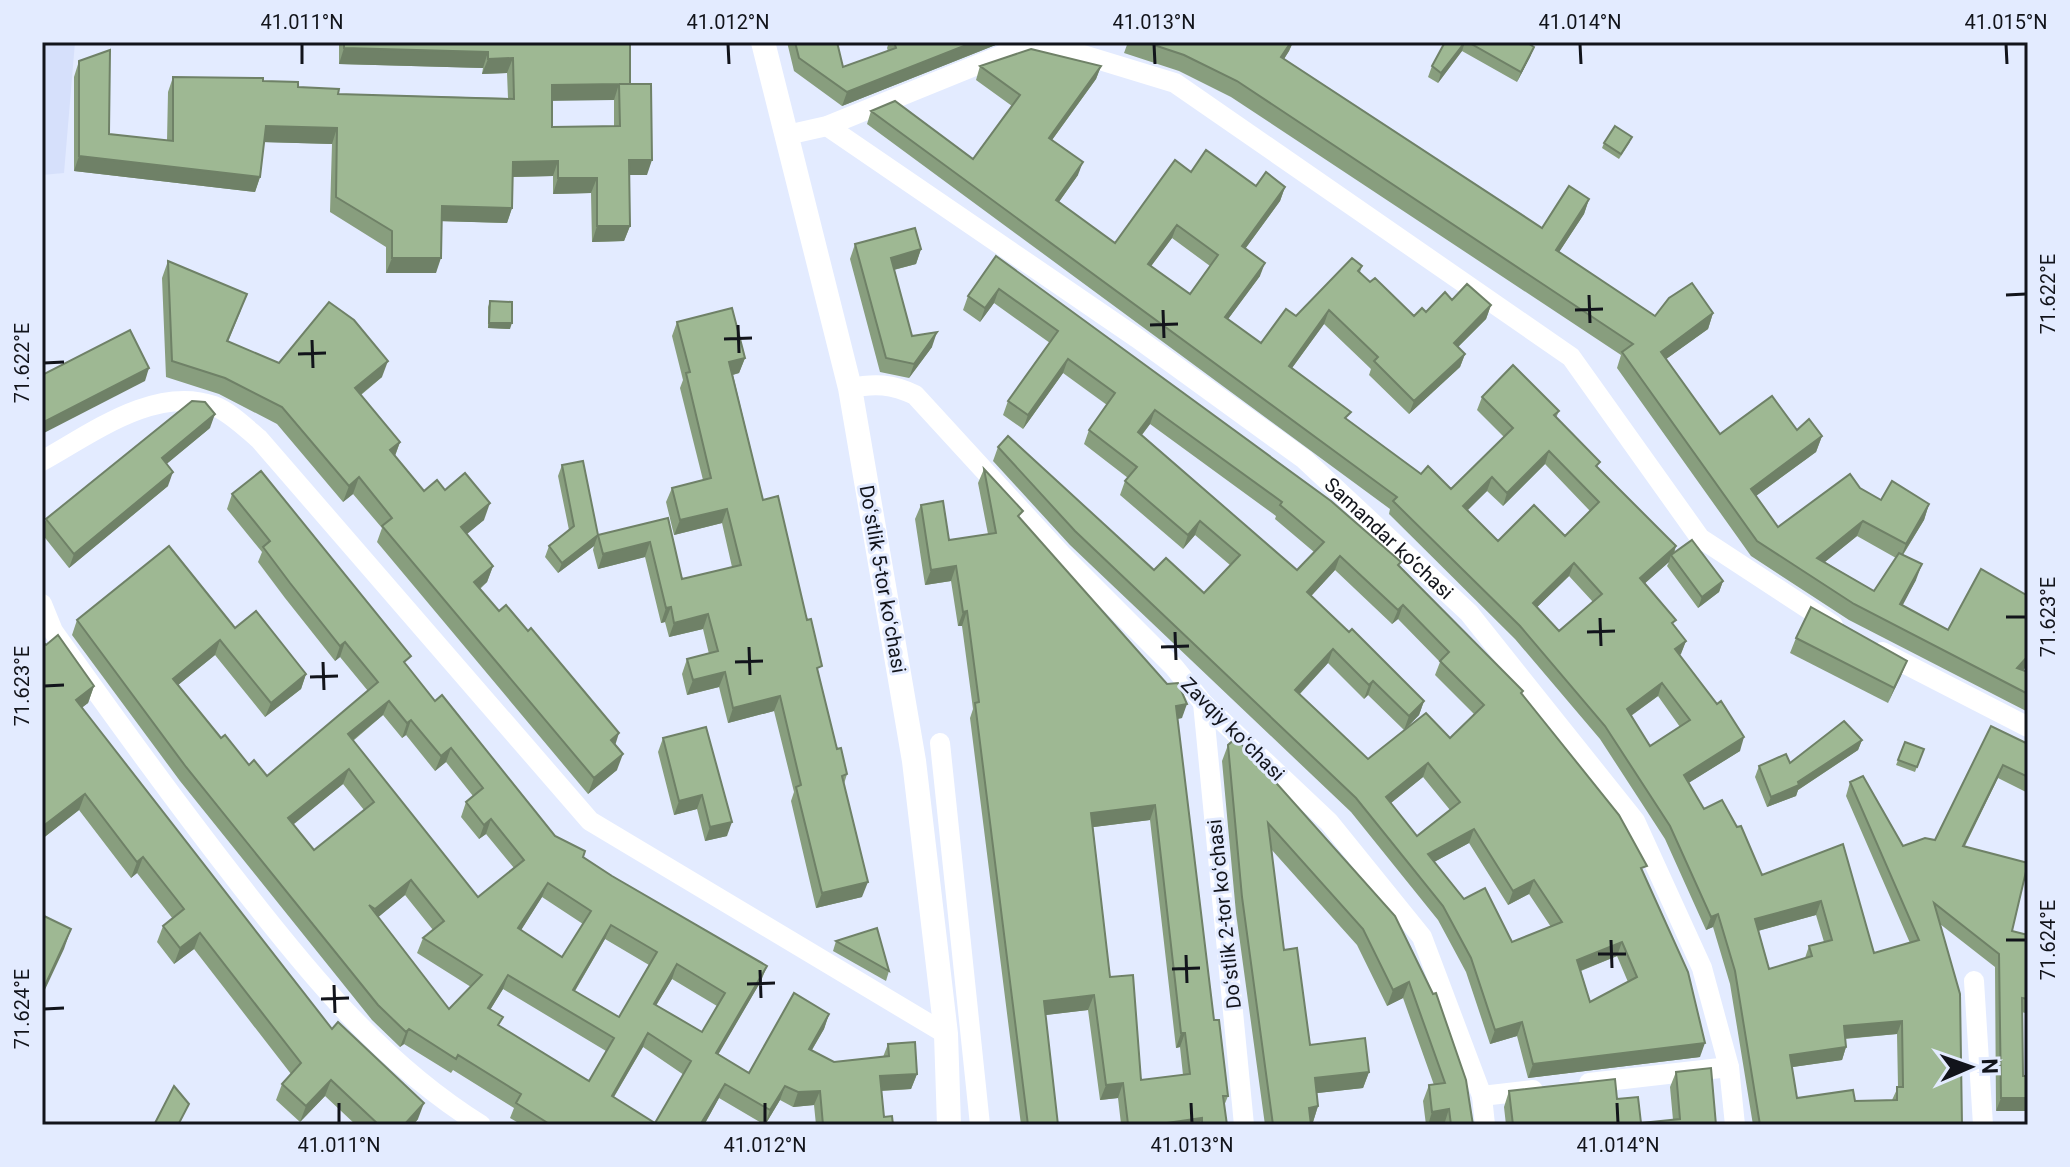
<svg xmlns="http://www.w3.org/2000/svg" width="2070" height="1167" viewBox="0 0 2070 1167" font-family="Roboto,sans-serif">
	<rect width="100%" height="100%" fill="#e3ebff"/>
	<polygon fill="#d6e0fb" points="42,42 75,42 64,173 42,175"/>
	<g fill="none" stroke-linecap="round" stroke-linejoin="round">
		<g stroke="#fff" stroke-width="20">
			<path id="s1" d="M827 126 1137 338 1304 459 1469 613 1635 821 1702 968 1729 1067 1735 1125"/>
			<polyline points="787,135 827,126 1014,50 1057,47 1175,83 1571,357 1700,538 1833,625"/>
			<path d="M850 388C875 383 892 384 915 395L1061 554 1174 667 1203 703 1329 822 1422 937 1482 1096 1485 1125"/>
			<path d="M42 461C91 434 155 385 214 406 230 412 246 428 259 439L590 821 946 1034"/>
			<path d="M42 604 53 631C114 717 176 803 241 886 311 976 383 1064 481 1125"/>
			<polyline points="1882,652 2028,727"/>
			<polyline points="1203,703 1244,1125"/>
			<polyline points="940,743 980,1125"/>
			<polyline points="1974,981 1983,1125"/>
			<polyline points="1589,1083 1729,1067"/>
			<polyline points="1482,1096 1533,1090"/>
		</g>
		<polyline stroke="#fff" stroke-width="24" points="763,42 850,388 914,761 946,1034 949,1125"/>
	</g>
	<g fill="#889e7e" fill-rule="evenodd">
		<path d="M339 42H630V84L647 175H629L630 226 624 241 592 242 591 193 553 194V176L513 177 512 208 507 223 441 221 436 273H386V247L330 212 332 144 264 142 260 177 255 192 74 171V77L79 61 109 134 167 141 168 92 173 77 263 81 338 94 508 98 507 73 482 74 483 68 339 64ZM552 100H614V126L552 127Z"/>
		<polygon points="787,42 837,42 843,67 888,51 887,48 889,42 1003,42 842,106 794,71"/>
		<path d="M1128 42H1293L1289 51 1284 59 1542 228 1589 199 1584 214 1559 252 1655 316 1713 313 1708 329 1666 359 1720 434 1797 430 1822 436 1816 452 1756 496 1778 527 1860 488 1881 500 1929 504 1924 520 1903 555 1916 580 1902 605 2028 672V712L1849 620 1751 556 1617 368 1621 355 1231 97 1179 71 1124 53ZM1857 536 1896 558 1874 591 1825 562Z"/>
		<polygon points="1445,42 1526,42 1534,47 1530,57 1517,82 1462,51 1438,83 1428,77 1432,66"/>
		<path d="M980 66H1101L1096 79 1052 140 1078 175 1059 202 1115 243 1191 172 1256 186 1285 187 1280 201 1245 249 1260 276 1228 319 1261 343 1362 266 1360 272 1370 282 1414 316 1452 300 1491 305 1486 319 1458 347 1465 354 1460 367 1409 414 1369 375 1371 369 1324 324 1292 368 1348 420 1421 474 1451 489 1504 437 1477 410 1482 397 1559 411 1556 418 1598 467 1676 546 1674 554 1723 581 1719 592 1698 608 1667 566 1669 562 1644 584 1686 641 1680 655 1740 751 1688 783 1704 809 1762 875 1843 844 1874 953 1910 943 1846 796 1850 782 1903 846 1935 840 1991 726 2028 744V793L1998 778 1965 846 2012 931 2028 935V1014L2022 1012 2023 1076 1996 1111 1995 967 1940 924 1962 1125H1753L1730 984 1713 927 1706 930 1665 839 1600 739 1515 639 1389 514 1390 509 867 124 871 111 973 159 1012 106 976 80ZM1172 238 1210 266 1190 294 1151 266ZM1545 464 1590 511 1565 536 1498 541 1467 510 1487 491 1503 506ZM1569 576 1593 602 1559 631 1537 607ZM1658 696 1680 727 1650 746 1631 716ZM1816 915 1824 942 1809 946 1805 958 1769 969 1758 931ZM1897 1034 1898 1087 1892 1100 1855 1101 1797 1098 1792 1067 1842 1060 1846 1047 1845 1039Z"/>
		<polygon points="1630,142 1619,159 1602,148 1604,143"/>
		<polygon points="855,244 921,249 916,264 894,270 912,336 932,347 909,378 880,372 850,259"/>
		<path d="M996 256 1400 566 1522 695 1644 874 1700 1057 1528 1078 1517 1036 1490 1044 1466 972 1438 920 1351 812 1070 545 993 461 998 447 1154 570 1204 593 1230 565 1195 535 1183 549 1120 495 1125 481 1128 478 1084 444 1089 430 1107 405 1063 373 1023 429 1003 415 1008 401 1050 343 994 303 980 322 963 310 968 296ZM1150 424 1276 516 1275 519 1314 552 1297 570 1142 435ZM1335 570 1392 624 1398 619 1440 662 1435 675 1474 714 1450 738 1405 730 1419 715 1424 701 1311 596ZM1328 663 1364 699 1368 695 1404 730 1368 759 1300 694ZM1423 777 1450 810 1417 836 1391 803ZM1469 843 1508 905 1529 894 1551 927 1512 942 1464 899 1434 862ZM1617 956 1628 982 1590 1002 1581 971Z"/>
		<polygon points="168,261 241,310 228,342 279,363 382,377 361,395 400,442 395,456 424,491 445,490 484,520 466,534 493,566 487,582 480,589 615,745 617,770 588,794 377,542 382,528 353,494 343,502 277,424 219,394 166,377 162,278"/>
		<polygon points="490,301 510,329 488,328 488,307"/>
		<polygon points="677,322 745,358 739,373 733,375 763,500 819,675 837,749 847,774 844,784 862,897 816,908 791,801 794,792 774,711 728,723 719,687 687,695 682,674 687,659 709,654 703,629 669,637 665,622 661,623 645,557 598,569 593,550 594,546 558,573 545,557 549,546 569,530 558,476 562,465 598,535 668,518 682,579 732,567 722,523 674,535 666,502 672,488 703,480 680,388 683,380 672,336"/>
		<polygon points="210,428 166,464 168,486 69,568 42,534 42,530 46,519"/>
		<path d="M984 469 1020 519 1182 718 1177 719 1214 1020 1228 1096 1224 1106 1227 1125H1117L1121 1124 1118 1098 1100 1100 1088 1010 1045 1015 1058 1125H1021L970 718 973 709 962 626H958L951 581 925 585 915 519 921 505 949 540 988 534 978 483ZM1150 820 1176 1048 1180 1047 1183 1075 1141 1080 1110 977 1093 827Z"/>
		<path d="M232 494 407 666 435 701 555 836 583 857 761 981 718 1054 749 1073 829 1014 824 1029 812 1050 834 1062 883 1057 888 1044 917 1074 911 1089 881 1091 884 1117 893 1125H816L814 1105 793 1107 780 1100 765 1125 719 1098 704 1125H522L510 1118 514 1108 453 1070 451 1073 404 1044 400 1047 372 1020 180 781 72 635 77 620 235 628 306 674 301 689 265 717 215 655 178 685 221 738 249 765 267 776 368 691 340 657 335 661 285 598 258 562 262 552 227 509ZM383 715 402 738 406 735 435 771 446 762 473 796 466 802 461 817 479 839 486 834 514 868 478 897 353 741ZM343 784 364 810 314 850 293 824ZM405 895 433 930 423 938 417 953 471 987 449 1009 378 917ZM542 897 583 924 562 957 521 930ZM605 939 649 965 619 1017 575 991ZM672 979 717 1006 702 1032 656 1005ZM503 989 606 1051 589 1081 500 1026 490 1010ZM643 1047 684 1075 655 1123 614 1097Z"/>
		<polygon points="1796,638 1907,661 1888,703 1790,653"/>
		<polygon points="42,643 94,686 88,703 81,708 332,1029 418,1119 413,1125 356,1125 325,1096 300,1122 276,1100 282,1084 291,1074 194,949 174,964 157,942 163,926 173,919 137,873 131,878 79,810 42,839"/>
		<polygon points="706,727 727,836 705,841 697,809 674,815 658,752 663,738"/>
		<polygon points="1862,740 1858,750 1798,790 1796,796 1767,807 1755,777 1759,766 1790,763"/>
		<polygon points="1905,742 1924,749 1915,772 1896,765"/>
		<polygon points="1228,745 1395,916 1473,1125 1426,1125 1423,1101 1429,1085 1434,1085 1403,998 1387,1006 1357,945 1271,849 1284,950 1310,1045 1369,1072 1363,1088 1317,1093 1318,1106 1313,1122 1311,1123 1311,1125 1265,1125 1236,913 1222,761"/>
		<polygon points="836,941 889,971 886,981 833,951"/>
		<polygon points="1676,1072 1716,1125 1506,1125 1504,1107 1509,1091 1617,1099 1641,1123 1673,1120 1670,1087"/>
	</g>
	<g fill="#6f8167">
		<polygon points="974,42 1003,42 842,106 847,92"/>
		<polygon points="1291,42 1293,42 1289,51 1275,73 1281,57"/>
		<polygon points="1465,42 1462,51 1438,83 1441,73"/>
		<polygon points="1534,47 1530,57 1517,82 1521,72"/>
		<polygon points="344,48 488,52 483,68 339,64"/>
		<polygon points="513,58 507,73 482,74 488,59"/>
		<polygon points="1101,66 1096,79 1044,151 1049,138"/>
		<polygon points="619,84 614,100 546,101 552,85"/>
		<polygon points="266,126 337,128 332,144 261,142"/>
		<polygon points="79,156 260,177 255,192 74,171"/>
		<polygon points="629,160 652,160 647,175 623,175"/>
		<polygon points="558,161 553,176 508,177 513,162"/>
		<polygon points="1083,162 1078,175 1051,213 1056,200"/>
		<polygon points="558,178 597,178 591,193 553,194"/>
		<polygon points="1285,187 1280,201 1237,260 1242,246"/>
		<polygon points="1589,199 1584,214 1550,266 1556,250"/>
		<polygon points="442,206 512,208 507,223 436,221"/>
		<polygon points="1177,225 1172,238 1143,277 1148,264"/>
		<polygon points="597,226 630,226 624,241 592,242"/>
		<polygon points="921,249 916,264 885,272 891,258"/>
		<polygon points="392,258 441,258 436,273 386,273"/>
		<polygon points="1265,263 1260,276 1220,330 1225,317"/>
		<polygon points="999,289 994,303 980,322 985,308"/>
		<polygon points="1491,305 1486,319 1449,356 1454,343"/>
		<polygon points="1329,310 1324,324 1284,379 1289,366"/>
		<polygon points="1713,313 1708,329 1655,367 1661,352"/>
		<polygon points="489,323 512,323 510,329 488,328"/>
		<polygon points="937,332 932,347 909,378 914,364"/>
		<polygon points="1465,354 1460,367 1409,414 1414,401"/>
		<polygon points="745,358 739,373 724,377 729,362"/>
		<polygon points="1068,359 1063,373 1023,429 1028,415"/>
		<polygon points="388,361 382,377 349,404 355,388"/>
		<polygon points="149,368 145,381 42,434 42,423"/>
		<polygon points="1155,410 1150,424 1133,446 1138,432"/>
		<polygon points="215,414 210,428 157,472 162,458"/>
		<polygon points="1822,436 1816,452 1745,504 1751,489"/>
		<polygon points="400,442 394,458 390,450"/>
		<polygon points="1549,451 1545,464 1503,506 1507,493"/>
		<polygon points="173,472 168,486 69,568 74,554"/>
		<polygon points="359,477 353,494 343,502 349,486"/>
		<polygon points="1492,477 1487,491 1458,520 1463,506"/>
		<polygon points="490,503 484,520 455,544 461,527"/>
		<polygon points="1929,504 1924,520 1900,559 1906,544"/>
		<polygon points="727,509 722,523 674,535 680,520"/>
		<polygon points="1200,521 1195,535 1183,549 1188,535"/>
		<polygon points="1863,521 1857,536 1811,573 1817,558"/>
		<polygon points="598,535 594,546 558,573 562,563"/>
		<polygon points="650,542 645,557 598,569 603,554"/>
		<polygon points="1676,546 1672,557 1671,555 1669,562 1635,592 1640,578"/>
		<polygon points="1340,556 1335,570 1302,606 1307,592"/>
		<polygon points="1574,563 1569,576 1528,616 1533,603"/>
		<polygon points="1922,564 1916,580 1895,620 1900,604"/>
		<polygon points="493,566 487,582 468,598 474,582"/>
		<polygon points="956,566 951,581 925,585 931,570"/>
		<polygon points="1723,581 1719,592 1698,608 1702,597"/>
		<polygon points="1403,605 1398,619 1392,624 1398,610"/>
		<polygon points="671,607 665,622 661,623 666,608"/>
		<polygon points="967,611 962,626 958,626 963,612"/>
		<polygon points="708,614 703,629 669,637 674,623"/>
		<polygon points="220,640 215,655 167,694 173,679"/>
		<polygon points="1686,641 1681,654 1671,662 1675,649"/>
		<polygon points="345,642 340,657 335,661 340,646"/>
		<polygon points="1333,649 1328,663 1290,704 1295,690"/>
		<polygon points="2028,656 2028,665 2012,683 2017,668"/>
		<polygon points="1907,661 1901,676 1888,703 1894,688"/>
		<polygon points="725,672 719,687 687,695 693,680"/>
		<polygon points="306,674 301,689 265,717 271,703"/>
		<polygon points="1373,681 1368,695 1364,699 1369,685"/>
		<polygon points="1662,683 1658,696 1622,722 1627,709"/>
		<polygon points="94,686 88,703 70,717 76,700"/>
		<polygon points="780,696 774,711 728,723 733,708"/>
		<polygon points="389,701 383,715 342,749 348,734"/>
		<polygon points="1424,701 1419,715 1404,730 1409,716"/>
		<polygon points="1187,704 1182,718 1170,720 1176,706"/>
		<polygon points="411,720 406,735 402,738 407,723"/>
		<polygon points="619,733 614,749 611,740"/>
		<polygon points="1744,737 1740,751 1679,789 1684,775"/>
		<polygon points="1862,740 1858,750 1798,790 1796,796 1767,807 1771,797 1798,782"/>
		<polygon points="451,748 446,762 435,771 441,756"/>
		<polygon points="623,754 617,770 588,794 594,778"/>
		<polygon points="1428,763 1423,777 1381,811 1386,797"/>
		<polygon points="2003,765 1998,778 1958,859 1963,846"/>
		<polygon points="349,769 343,784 283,833 288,818"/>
		<polygon points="85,794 79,810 42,839 42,827"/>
		<polygon points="702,795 697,809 674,815 679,801"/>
		<polygon points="1155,805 1150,820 1086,828 1091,813"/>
		<polygon points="491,819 486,834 479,839 484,825"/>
		<polygon points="732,822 727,836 705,841 710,827"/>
		<polygon points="1474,829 1469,843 1423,868 1428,854"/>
		<polygon points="143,857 137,873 131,878 137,862"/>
		<polygon points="411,880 405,895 370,924 375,909"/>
		<polygon points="1534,880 1529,894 1508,905 1513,891"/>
		<polygon points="868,882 862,897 816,908 822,893"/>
		<polygon points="548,883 542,897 513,943 518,928"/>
		<polygon points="1821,901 1816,915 1750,933 1755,919"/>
		<polygon points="1718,914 1713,927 1706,930 1711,917"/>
		<polygon points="611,925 605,939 567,1004 573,990"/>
		<polygon points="71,929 64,949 42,996 42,992"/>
		<polygon points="200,933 194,949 174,964 180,948"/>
		<polygon points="1622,942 1617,956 1572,974 1577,960"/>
		<polygon points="677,964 672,979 648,1019 654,1004"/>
		<polygon points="767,966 761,981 711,1067 716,1053"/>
		<polygon points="508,975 503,989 482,1023 488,1008"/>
		<polygon points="1409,982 1403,998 1387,1006 1393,990"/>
		<polygon points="1094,995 1088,1010 1038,1016 1044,1001"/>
		<polygon points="829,1014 824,1029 804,1063 809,1049"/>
		<polygon points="1902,1021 1897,1034 1839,1039 1844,1026"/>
		<polygon points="1522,1022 1517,1036 1490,1044 1495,1030"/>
		<polygon points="409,1029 404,1044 400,1047 406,1032"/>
		<polygon points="648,1033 643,1047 606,1110 612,1096"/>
		<polygon points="1181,1033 1185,1033 1180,1047 1176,1048"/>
		<polygon points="1705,1043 1700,1057 1528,1078 1533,1064"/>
		<polygon points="1846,1047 1842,1060 1786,1068 1790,1055"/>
		<polygon points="1369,1072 1363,1088 1309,1094 1315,1078"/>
		<polygon points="917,1074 911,1089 875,1091 880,1076"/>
		<polygon points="331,1080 325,1096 300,1122 306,1106"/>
		<polygon points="1123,1083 1118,1098 1100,1100 1106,1085"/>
		<polygon points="725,1084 719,1098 704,1125 700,1125"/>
		<polygon points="785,1086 780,1100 765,1125 770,1110"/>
		<polygon points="820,1091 814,1105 793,1107 798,1092"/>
		<polygon points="2001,1098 2028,1098 2028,1111 1996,1111"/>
		<polygon points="424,1103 418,1119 413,1125 404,1125"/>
		<polygon points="1318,1106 1313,1122 1303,1124 1309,1108"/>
		<polygon points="1449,1109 1444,1125 1428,1125 1432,1112"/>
		<polygon points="1202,1118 1199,1125 1152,1125 1153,1124"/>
	</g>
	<g fill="#9eb893" stroke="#6f8167" stroke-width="2" fill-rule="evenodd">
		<path d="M344 42H630V84H619H651L652 160H629L630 226H597V178H558V161L513 162 512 208 442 206 441 258H392V231L336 197 337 128 266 126 260 177 79 156V61L110 50 109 134 173 141V77L263 78V81L298 82V87L339 89 338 94 514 99 513 58 488 59V52L344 48ZM619 84 620 126 552 127V85Z"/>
		<polygon points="795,42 837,42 843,67 896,48 894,42 974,42 847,92 799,58"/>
		<polygon points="1145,42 1291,42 1281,57 1542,228 1569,186 1589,199 1556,250 1655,316 1669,298 1692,283 1713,313 1661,352 1720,434 1772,396 1797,430 1809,419 1822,436 1751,489 1778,527 1850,474 1860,488 1881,500 1892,481 1929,504 1906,544 1863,521 1817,558 1874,591 1899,553 1922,564 1900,604 1948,630 1981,569 2028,596 2028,656 2017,668 2028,672 2028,694 1854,604 1757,541 1622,352 1633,344 1237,81 1184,55"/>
		<polygon points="1445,42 1465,42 1441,73 1432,66"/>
		<polygon points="1468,42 1526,42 1534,47 1521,72"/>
		<path d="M1031 49 1101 66 1049 138 1083 162 1056 200 1115 243 1175 160 1191 172 1206 150 1256 186 1266 172 1285 187 1242 246 1265 263 1225 317 1261 343 1286 309 1296 316 1352 258 1362 266 1358 271 1370 282 1375 278 1414 316 1422 308 1426 312 1445 292 1452 300 1467 284 1491 305 1454 343 1465 354 1414 401 1374 361 1378 357 1329 310 1289 366 1351 412 1345 418 1421 474 1428 466 1451 489 1513 428 1482 397 1513 365 1559 411 1554 415 1600 462 1596 466 1676 546 1640 578 1676 620 1672 623 1686 641 1675 649 1717 704 1721 701 1744 737 1684 775 1704 809 1722 800 1737 827 1741 826 1762 875 1843 844 1874 953 1919 940 1850 782 1863 776 1903 846 1925 838 1935 840 1991 726 2028 744V777L2003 765 1963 846 2028 863 2012 931 2028 935V999L2022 998 2023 1076H2028V1098H2001L1999 954 1934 903 1960 994 1962 1125H1760L1735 971 1718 914 1711 917 1670 826 1605 726 1520 626 1393 501 1397 497 871 111 895 101 973 159 1020 95 980 66ZM1177 225 1218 255 1190 294 1148 264ZM1549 451 1599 502 1565 536 1534 505 1498 541 1463 506 1492 477 1507 493ZM1574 563 1602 594 1559 631 1533 603ZM1662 683 1690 720 1650 746 1627 709ZM1821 901 1832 940 1809 946 1812 956 1769 969 1755 919ZM1902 1021 1903 1087H1897V1100L1855 1101 1853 1090 1797 1098 1790 1055 1846 1047 1844 1026Z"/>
		<polygon points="1615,126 1632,137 1621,154 1604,143"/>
		<polygon points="915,228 921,249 891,258 912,336 937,332 914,364 886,358 855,244"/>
		<path d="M996 256 1331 501 1401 562 1398 565 1523 691 1521 693 1619 815 1647 866 1641 868 1688 972 1705 1043 1533 1064 1522 1022 1495 1030 1471 958 1443 906 1356 798 1075 531 998 447 1008 436 1154 570 1166 558 1204 593 1240 555 1200 521 1188 535 1125 481 1137 467 1089 430 1115 393 1068 359 1028 415 1008 401 1058 331 999 289 985 308 968 296ZM1155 410 1282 502 1280 505 1324 542 1297 570 1138 432ZM1340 556 1398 610 1403 605 1449 652 1440 661 1484 705 1450 738 1426 713 1368 759 1295 690 1333 649 1369 685 1373 681 1409 716 1424 701 1352 629 1349 632 1307 592ZM1428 763 1460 802 1417 836 1386 797ZM1474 829 1513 891 1534 880 1562 922 1512 942 1485 888 1464 899 1428 854ZM1622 942 1637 977 1590 1002 1577 960Z"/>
		<polygon points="168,261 247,294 227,341 279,363 329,302 354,320 388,361 355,388 400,442 390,450 424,491 437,480 445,490 465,473 490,503 461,527 493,566 474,582 499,611 506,605 528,631 531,628 619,733 611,740 623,754 594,778 382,526 392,518 359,477 349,486 282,407 225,378 172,361"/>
		<polygon points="490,301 512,302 512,323 489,323"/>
		<polygon points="732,308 745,358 729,362 763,500 778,496 807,620 811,619 822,666 817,668 837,749 841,748 847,774 842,776 868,882 822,893 796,787 801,785 780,696 733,708 725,672 693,680 687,659 718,651 708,614 674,623 671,607 666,608 650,542 603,554 598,535 668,518 682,579 741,565 727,509 680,520 672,488 711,478 686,373 690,372 677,322"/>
		<polygon points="130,330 149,368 42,423 42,375"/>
		<polygon points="192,401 205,402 215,414 162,458 173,472 74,554 46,519"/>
		<polygon points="583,461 598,535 562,563 549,546 574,526 562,465"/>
		<path d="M984 469 1023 511 1018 516 1167 684 1178 683 1187 704 1176 706 1214 1020H1219L1228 1096H1223L1227 1125H1202V1118L1153 1125H1117L1128 1124 1123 1083 1106 1085 1094 995 1044 1001 1058 1125H1028L975 703 979 702 967 611 963 612 956 566 931 570 921 505 943 501 949 540 996 533ZM1155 805 1181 1033H1185L1190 1074 1141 1080 1133 975 1110 977 1091 813Z"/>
		<path d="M261 471 411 656 404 662 435 701 442 695 555 836 585 851 583 857 612 876 767 966 716 1053 749 1073 794 993 829 1014 809 1049 834 1062 889 1056 888 1044 915 1042 917 1074 880 1076 884 1117 892 1116 893 1125H823L820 1091 798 1092 785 1086 770 1110 725 1084 700 1125H551L516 1103 521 1094 458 1055 456 1059 409 1029 406 1032 378 1005 186 767 77 620 169 546 235 628 256 611 306 674 271 703 220 640 173 679 221 738 225 735 249 765 254 760 267 776 378 682 345 642 340 646 290 583 263 547 270 541 232 494ZM389 701 407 723 411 720 441 756 451 748 483 788 466 802 484 825 491 819 524 860 478 897 348 734ZM349 769 374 802 314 850 288 818ZM411 880 444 921 423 938 482 975 449 1009 369 905 375 909ZM548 883 591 911 562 957 518 928ZM611 925 657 952 619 1017 573 990ZM677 964 725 993 702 1032 654 1004ZM508 975 614 1038 589 1081 498 1025 503 1017 488 1008ZM648 1033 691 1061 655 1123 612 1096Z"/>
		<polygon points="1692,540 1723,581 1702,597 1671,555"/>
		<polygon points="1811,607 1907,661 1894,688 1796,638"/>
		<polygon points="58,635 94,686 76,700 332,1029 338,1022 424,1103 404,1125 379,1125 331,1080 306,1106 282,1084 301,1063 200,933 180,948 163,926 184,909 143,857 137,862 85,794 42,827 42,643 43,642 46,645"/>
		<polygon points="1844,721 1862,740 1798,782 1799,785 1771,797 1759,766 1786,754 1790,763"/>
		<polygon points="706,727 732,822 710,827 702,795 679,801 663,738"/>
		<polygon points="1236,738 1395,916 1433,994 1436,993 1466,1080 1473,1125 1451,1125 1449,1109 1432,1112 1429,1085 1445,1083 1409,982 1393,990 1363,929 1268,823 1284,950 1297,948 1310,1045 1365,1038 1369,1072 1315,1078 1318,1106 1309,1108 1311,1125 1273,1125 1242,897 1228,745"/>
		<polygon points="1905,742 1924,749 1917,767 1898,760"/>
		<polygon points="42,915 71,929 42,992"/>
		<polygon points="877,928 889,971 836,941"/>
		<polygon points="1711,1068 1716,1125 1513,1125 1509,1091 1615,1079 1617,1099 1638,1097 1641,1123 1680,1119 1676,1072"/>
		<polygon points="174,1086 189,1104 178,1125 154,1125"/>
	</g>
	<path fill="none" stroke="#12141b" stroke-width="3" d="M302 44V64M728 44 729 64M1154 44 1155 64M1580 44 1581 64M2006 44 2007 64M1589 295 1590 323M2006 295 2026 294M1163 310 1164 338M1575 310 1603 309M738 325 739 353M1150 325 1178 324M724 339 752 338M312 340 313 368M298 354 326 353M44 363 64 362M2006 617H2026M1600 618 1601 646M1175 632 1176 660M1587 632 1615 631M749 647 750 675M1161 647 1189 646M323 662 324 690M735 662 763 661M310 677 338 676M44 686 64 685M1611 940 1612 968M2006 940H2026M1598 954H1626M1186 955 1187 983M1172 969 1200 968M760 970 761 998M747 984 775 983M334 985 335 1013M321 999 349 998M44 1009 64 1008M339 1103V1123M765 1103V1123M1191 1103 1192 1123M1617 1103 1618 1123"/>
	<g text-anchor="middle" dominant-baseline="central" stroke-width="6" stroke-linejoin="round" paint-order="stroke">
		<g font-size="20" fill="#12141b" stroke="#e3ebff">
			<text stroke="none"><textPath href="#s1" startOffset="698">Samandar ko‘chasi</textPath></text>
			<text transform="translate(883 579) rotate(80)">Doʻstlik 5-tor koʻchasi</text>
			<text transform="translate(1233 729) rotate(45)">Zavqiy koʻchasi</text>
			<text transform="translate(1224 914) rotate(-96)">Doʻstlik 2-tor koʻchasi</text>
		</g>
	</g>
	<rect width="2070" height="1167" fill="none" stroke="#e3ebff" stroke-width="88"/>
	<g transform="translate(1970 1067) rotate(88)" stroke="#e3ebff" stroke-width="6" paint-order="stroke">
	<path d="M0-6L14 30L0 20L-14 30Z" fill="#12141b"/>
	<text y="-12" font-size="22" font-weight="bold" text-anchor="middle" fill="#12141b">N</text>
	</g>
	<rect x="44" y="44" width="1982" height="1079" fill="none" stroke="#12141b" stroke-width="3"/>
	<g font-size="20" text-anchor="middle" fill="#12141b">
		<text x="302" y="29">41.011°N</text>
		<text x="728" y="29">41.012°N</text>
		<text x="1154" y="29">41.013°N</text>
		<text x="1580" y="29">41.014°N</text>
		<text x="2006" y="29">41.015°N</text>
		<text transform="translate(2048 294) rotate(-90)" y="7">71.622°E</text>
		<text transform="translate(22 363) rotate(-90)" y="7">71.622°E</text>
		<text transform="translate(2048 617) rotate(-90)" y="7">71.623°E</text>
		<text transform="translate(22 686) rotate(-90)" y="7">71.623°E</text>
		<text transform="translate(2048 940) rotate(-90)" y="7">71.624°E</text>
		<text transform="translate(22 1009) rotate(-90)" y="7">71.624°E</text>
		<text x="339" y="1152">41.011°N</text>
		<text x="765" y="1152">41.012°N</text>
		<text x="1192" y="1152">41.013°N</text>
		<text x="1618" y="1152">41.014°N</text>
	</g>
</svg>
